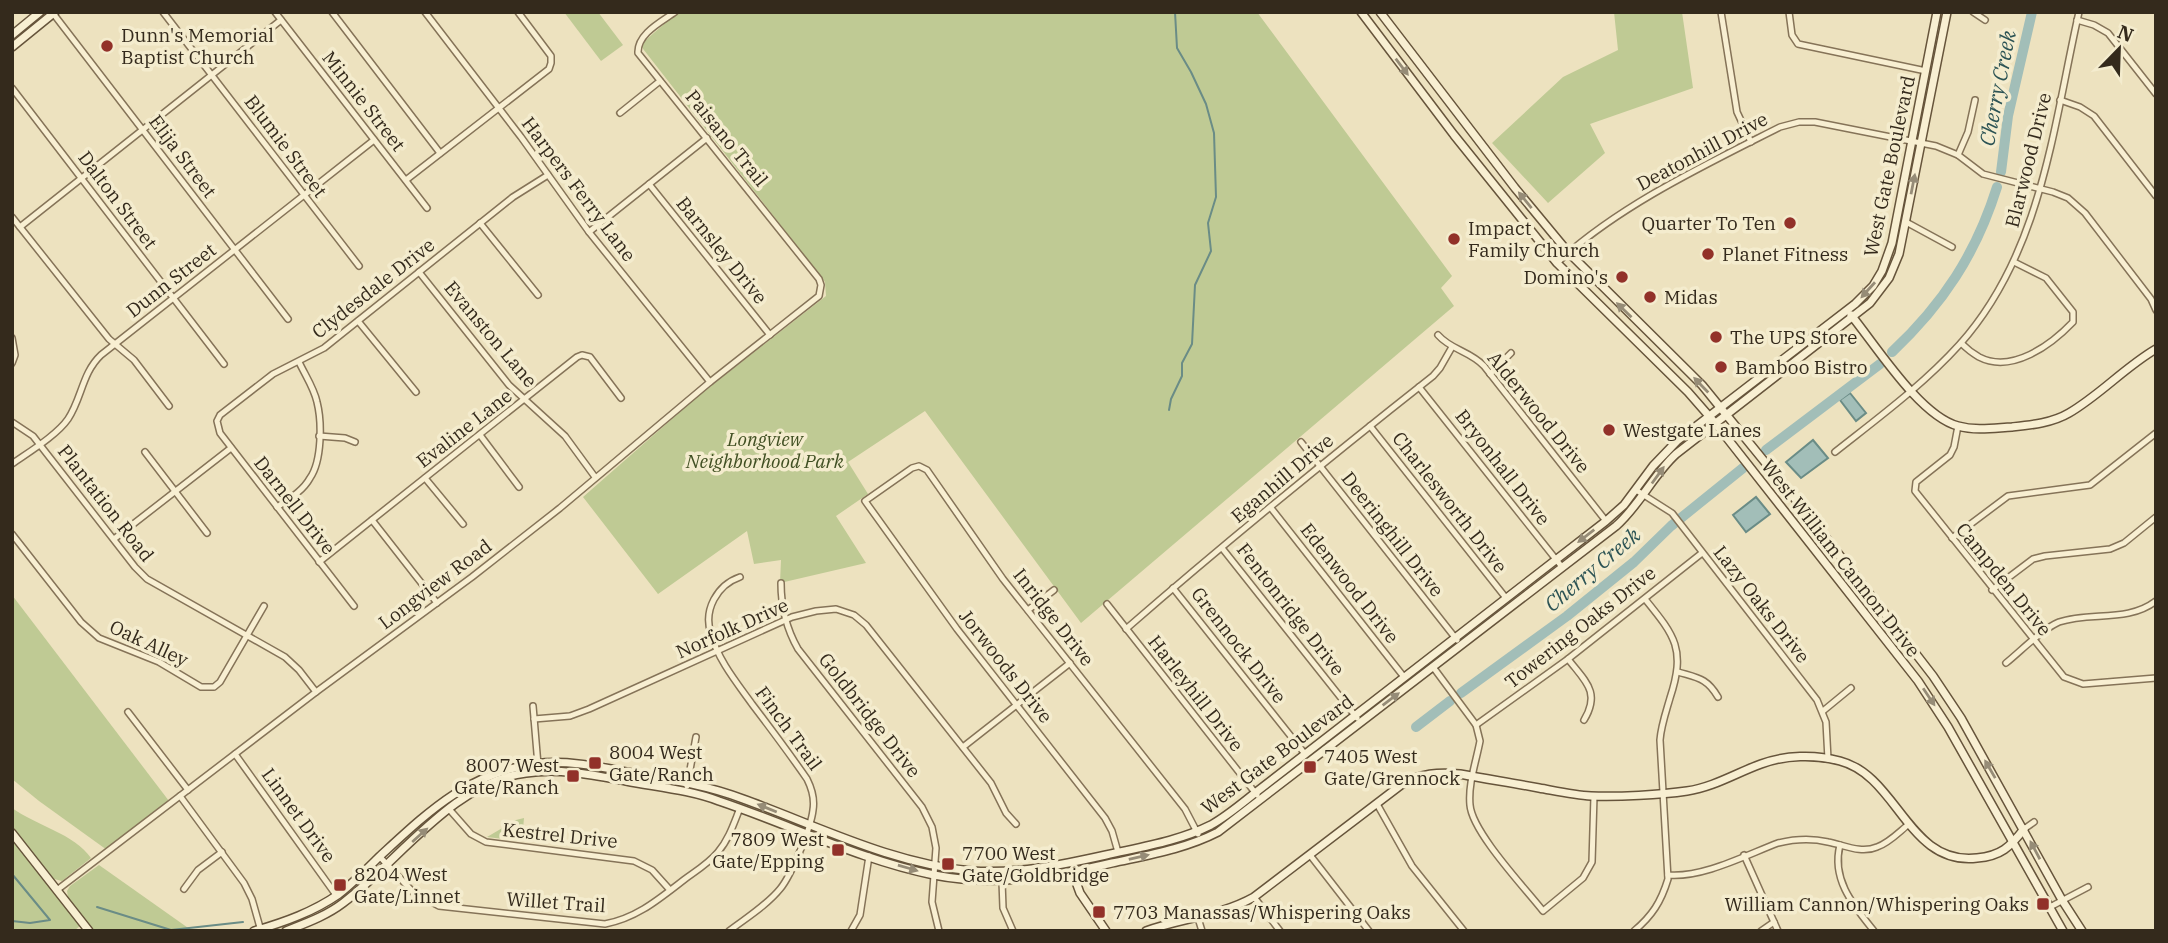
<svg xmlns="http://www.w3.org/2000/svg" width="2168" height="943" viewBox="0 0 2168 943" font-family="'IBM Plex Serif',serif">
	<rect width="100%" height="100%" fill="#ede2bf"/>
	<g fill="#bfca94">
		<polygon points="564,12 598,12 623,45 601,61"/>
		<polygon points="678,12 1257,12 1452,276 1441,288 1454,306 1081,623 925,411 848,462 868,494 836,516 866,563 780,583 781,560 754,564 747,531 658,594 583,497 697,397 826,296 825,282 640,45"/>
		<polygon points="1614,12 1682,12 1693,88 1590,124 1605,153 1548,203 1492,143 1563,77 1618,50"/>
		<polygon points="12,595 169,801 107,850 39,801 12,779"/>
		<path d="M12 808C35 825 75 834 91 858L62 881 54 879 12 826Z"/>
		<polygon points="524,818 522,841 487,837 516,820"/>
		<polygon points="12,838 80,926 74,931 12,931"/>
		<polygon points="99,865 191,930 192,931 94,931 68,897 67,891 70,886"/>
	</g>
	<g fill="#a2beb8" stroke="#6a8c86" stroke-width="2">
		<polygon points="1850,393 1866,413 1856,421 1840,400"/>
		<polygon points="1813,440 1828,458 1801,478 1786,462"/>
		<polygon points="1756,497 1770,514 1746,532 1733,515"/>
	</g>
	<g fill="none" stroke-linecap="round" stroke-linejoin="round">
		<g stroke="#6a8c86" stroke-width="2">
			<polyline points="1169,410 1171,399 1182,376 1182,363 1192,344 1195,285 1211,251 1208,223 1216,197 1214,133 1206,104 1191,72 1177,48 1175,12"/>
			<polyline points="12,874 50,920 30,923 12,921"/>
			<polyline points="97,907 171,930 243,922"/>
		</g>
		<g stroke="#a2beb8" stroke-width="10">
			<polyline points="2001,172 2008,116 2032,12"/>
			<path d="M1892 352C1943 304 1976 254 1997 187"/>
			<polyline points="1766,450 1880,364"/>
			<polyline points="1461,693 1567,616 1634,562 1671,526 1743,468"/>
			<polyline points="1416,727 1450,701"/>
		</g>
		<g stroke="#857358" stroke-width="8">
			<g id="street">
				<polyline points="52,12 288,319"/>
				<polyline points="163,12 359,266"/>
				<polyline points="275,12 427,208"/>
				<polyline points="332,12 440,153"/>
				<polyline points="425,12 521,137 589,232 710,382"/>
				<polyline points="1721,12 1737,112 1751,142"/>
				<polyline points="1789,12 1792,35 1798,44 1926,71"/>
				<polyline points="1973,12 1985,20"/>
				<polyline points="2077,20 2094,25 2108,33 2156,94"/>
				<polyline points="12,88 224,364"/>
				<polyline points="2060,100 2080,107 2094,116 2156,196"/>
				<polyline points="620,113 660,81"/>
				<polyline points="1958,155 1968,132 1975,100"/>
				<polyline points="406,180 549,69 551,63 551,56 518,12"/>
				<polyline points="649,184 770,335"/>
				<polyline points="12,217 109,339 134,360 169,406"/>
				<polyline points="1906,222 1952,247"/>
				<polyline points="480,223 538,295"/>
				<polyline points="20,227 281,20"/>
				<polyline points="589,232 707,138"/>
				<path d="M1557 263C1618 206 1705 165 1780 127L1799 122H1815L1936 146 1958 155 1983 174 2053 192 2068 198 2085 213 2151 299 2156 310"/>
				<polyline points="419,272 509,385 565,436 595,477"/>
				<polyline points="358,321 416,392"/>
				<path d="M1438 335C1451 350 1470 351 1484 366L1606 521"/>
				<polyline points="12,338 15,355 12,363"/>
				<path d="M1961 343C1966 348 1972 353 1979 357 2012 374 2051 345 2073 322V312L2046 278 2014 262"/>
				<polyline points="1490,374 1511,353"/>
				<polyline points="1419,387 1562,567"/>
				<polyline points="12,422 33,436 135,567 147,579 285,657 299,670 316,692"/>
				<polyline points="1370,426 1506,598"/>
				<polyline points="1958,426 1954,447 1950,455 1916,482 1915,491 2064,677 2083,684 2156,678"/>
				<polyline points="480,435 519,487"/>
				<polyline points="319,436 345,438 355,442"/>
				<polyline points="1301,442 1457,640"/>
				<polyline points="145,452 207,533"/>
				<path d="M1835 452C1878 418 1923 385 1960 344 2042 252 2053 127 2079 12"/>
				<path d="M12 464C29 452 57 435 68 419 82 398 82 373 101 355L374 140"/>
				<polyline points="425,478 463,524"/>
				<polyline points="1636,490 1672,513 1817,700 1826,722 1828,759"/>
				<path d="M277 507C289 499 303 491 310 478 322 461 322 422 317 402 314 388 305 375 299 362"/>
				<polyline points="1271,508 1404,677"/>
				<polyline points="372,520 437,603"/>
				<polyline points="12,534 81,622 99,638 159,662 201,687 214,687 220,682 264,606"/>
				<polyline points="1952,538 2008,496 2090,485 2156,433"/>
				<polyline points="114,539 231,448"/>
				<polyline points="1222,548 1357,718"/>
				<polyline points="319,562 577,357 582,355 590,357 621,398"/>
				<path d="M781 583C781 607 786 628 798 649L922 807 932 827 936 848 932 902 939 931"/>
				<polyline points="1173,588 1305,754"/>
				<polyline points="1992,590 2033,559 2045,556 2110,549 2124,543 2156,517"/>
				<polyline points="1107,604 1257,795"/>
				<polyline points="354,606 220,433 217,421 220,415 273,374 324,348 513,197 548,175"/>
				<polyline points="1028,610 1054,590"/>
				<path d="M1126 629C1226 542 1329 458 1433 376L1440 368 1452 347"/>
				<path d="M1568 659C1585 681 1601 692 1584 720"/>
				<path d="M2006 663C2021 651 2042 629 2059 622 2091 611 2127 623 2156 601"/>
				<path d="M1433 667 1476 725 1480 741C1476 762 1468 784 1470 805 1472 832 1525 888 1543 911L1583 878 1592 862 1594 796"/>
				<path d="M1678 672C1698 678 1707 678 1718 697"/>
				<polyline points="533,706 538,765"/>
				<polyline points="1823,711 1851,688"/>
				<polyline points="128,712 188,790"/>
				<polyline points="534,719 570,716 589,709 792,617 816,611 836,609 854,615 866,625 991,783 1006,813 1016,824"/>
				<polyline points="1476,725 1568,659 1702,553"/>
				<polyline points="963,747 1070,663"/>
				<polyline points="235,754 336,895"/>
				<polyline points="687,786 696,737"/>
				<polyline points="180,796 244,883 252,899 261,931"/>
				<polyline points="1377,804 1412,866 1464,931"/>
				<polyline points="449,809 471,834 486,842 634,861 652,870 670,890"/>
				<polyline points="2024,829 2034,822"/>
				<path d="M1840 845C1831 880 1854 906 1874 931"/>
				<polyline points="1118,852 1112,831 1105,818 957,629 865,501 912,468 919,466 927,470 1003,579 1185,809 1198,834"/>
				<polyline points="1310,855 1369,931"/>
				<polyline points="1744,855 1778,931"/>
				<path d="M380 857 413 892 439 906 605 924C637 918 659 899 685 879 696 871 709 863 718 852 729 839 734 823 740 808"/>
				<path d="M1668 875C1703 878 1746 855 1778 843 1795 839 1811 838 1828 842 1844 845 1861 854 1877 847 1889 843 1899 832 1909 824"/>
				<polyline points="1002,881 1003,908 1013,931"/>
				<polyline points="184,889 198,870 222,852"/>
				<path d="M57 890 316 692 472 577 560 508 710 382 819 296 821 285 819 279 638 53C637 34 661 22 675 12"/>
				<polyline points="1254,897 1280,931"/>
				<polyline points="2050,907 2088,887"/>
				<polyline points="1198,918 1202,931"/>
				<path d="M729 931C746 918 766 906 780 889 791 876 811 828 813 810 815 798 812 789 807 779 789 753 771 729 752 704 737 683 718 660 711 634 703 610 717 585 740 577"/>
				<polyline points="851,931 860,915 869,856"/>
				<path d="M1634 931C1652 916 1661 902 1668 879L1660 740C1661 726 1666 712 1670 698 1686 649 1675 636 1645 599"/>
				<polyline points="1761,931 1774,922"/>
			</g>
		</g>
		<g stroke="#66543b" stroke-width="10">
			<g id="secondary">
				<polyline points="1361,12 1454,135 1557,263 1688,392 1716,424 1918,681 1948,727 2063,931"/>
				<polyline points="1380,12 1515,188 1568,252 1702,385 1817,526 1933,676 1961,718 2062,900 2082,931"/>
				<polyline points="12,35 40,12"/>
				<polyline points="12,47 55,12"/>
				<path d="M1851 315C1877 347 1920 416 1958 426 1976 431 1994 428 2012 427 2031 425 2052 423 2069 413 2100 395 2125 367 2156 349"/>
				<polyline points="12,833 89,931"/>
				<polyline points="1072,871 1080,893 1106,931"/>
				<path d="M254 931C285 922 313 912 339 894 353 883 366 870 379 857 427 813 467 773 535 764 569 759 604 768 637 774 673 780 709 786 743 799 818 826 892 864 972 871 1018 874 1061 865 1106 855 1141 847 1179 841 1211 825 1227 816 1241 804 1255 793L1606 521 1624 505 1653 466 1677 441 1855 304 1873 286 1882 271 1892 243 1937 12"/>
				<path d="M286 931C306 923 326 916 343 903 399 861 453 782 526 773 560 768 593 775 626 781 657 787 690 790 719 801 791 825 860 860 934 875 995 887 1053 877 1112 863 1148 855 1185 849 1218 832L1616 526C1640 505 1653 475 1676 454L1870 303 1889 278 1899 254 1947 12"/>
				<path d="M1146 931C1182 918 1220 916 1254 897L1401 785C1420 773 1439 772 1460 774 1486 779 1513 783 1539 788 1556 791 1574 795 1591 796 1618 797 1660 795 1687 791 1714 787 1736 773 1761 764 1785 755 1815 754 1840 761 1898 776 1908 866 1977 858 2001 856 2010 847 2024 829"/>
			</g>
		</g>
		<use href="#street" stroke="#f8efd2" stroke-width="5"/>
		<use href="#secondary" stroke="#f8efd2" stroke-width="7"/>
	</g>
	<defs><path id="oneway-solid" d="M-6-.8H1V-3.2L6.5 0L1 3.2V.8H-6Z" transform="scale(1.75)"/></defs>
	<g fill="#968c77">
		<use href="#oneway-solid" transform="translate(1402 67) rotate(53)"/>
		<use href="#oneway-solid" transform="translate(1913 184) rotate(-79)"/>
		<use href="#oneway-solid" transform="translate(1525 200) rotate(-129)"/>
		<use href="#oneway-solid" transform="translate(1868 290) rotate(132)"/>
		<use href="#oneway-solid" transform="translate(1624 310) rotate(-136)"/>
		<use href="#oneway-solid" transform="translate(1701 385) rotate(-134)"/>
		<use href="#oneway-solid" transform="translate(1658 475) rotate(-54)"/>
		<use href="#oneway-solid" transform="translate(1586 536) rotate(142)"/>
		<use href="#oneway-solid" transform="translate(1929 697) rotate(56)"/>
		<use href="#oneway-solid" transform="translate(1391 699) rotate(-37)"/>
		<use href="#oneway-solid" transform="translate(1990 769) rotate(-120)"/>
		<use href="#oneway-solid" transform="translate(767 808) rotate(-158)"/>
		<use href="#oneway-solid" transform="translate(420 835) rotate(-42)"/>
		<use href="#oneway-solid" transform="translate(2035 850) rotate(-118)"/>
		<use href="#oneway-solid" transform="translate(1139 857) rotate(-13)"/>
		<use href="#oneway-solid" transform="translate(908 868) rotate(16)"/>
	</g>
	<g fill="#923129" stroke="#f4ecce" stroke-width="2.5">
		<circle cx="107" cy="46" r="7"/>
		<circle cx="1790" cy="223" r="7"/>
		<circle cx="1454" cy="239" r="7"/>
		<circle cx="1708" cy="254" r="7"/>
		<circle cx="1622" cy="277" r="7"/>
		<circle cx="1650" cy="297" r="7"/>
		<circle cx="1716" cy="337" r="7"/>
		<circle cx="1721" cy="367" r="7"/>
		<circle cx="1609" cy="430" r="7"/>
		<rect x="588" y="756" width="14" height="14" rx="3.5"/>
		<rect x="1303" y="760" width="14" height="14" rx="3.5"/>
		<rect x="566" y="769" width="14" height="14" rx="3.5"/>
		<rect x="831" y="843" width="14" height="14" rx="3.5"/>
		<rect x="941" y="857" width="14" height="14" rx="3.5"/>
		<rect x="333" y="878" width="14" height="14" rx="3.5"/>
		<rect x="2036" y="897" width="14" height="14" rx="3.5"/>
		<rect x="1092" y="905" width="14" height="14" rx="3.5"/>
	</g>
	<g text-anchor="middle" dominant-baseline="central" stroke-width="7" stroke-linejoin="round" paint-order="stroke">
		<g font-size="19" fill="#342a1c" stroke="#f4ecce" text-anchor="start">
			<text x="121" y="35">Dunn's Memorial<tspan x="121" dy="22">Baptist Church</tspan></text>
			<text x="1776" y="223" text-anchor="end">Quarter To Ten</text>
			<text x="1468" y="228">Impact<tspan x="1468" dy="22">Family Church</tspan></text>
			<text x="1722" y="254">Planet Fitness</text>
			<text x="1608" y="277" text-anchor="end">Domino's</text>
			<text x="1664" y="297">Midas</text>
			<text x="1730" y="337">The UPS Store</text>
			<text x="1735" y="367">Bamboo Bistro</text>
			<text x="1623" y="430">Westgate Lanes</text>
			<text x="609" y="752">8004 West<tspan x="609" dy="22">Gate/Ranch</tspan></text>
			<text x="1324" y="756">7405 West<tspan x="1324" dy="22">Gate/Grennock</tspan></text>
			<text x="559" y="765" text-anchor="end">8007 West<tspan x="559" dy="22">Gate/Ranch</tspan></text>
			<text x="824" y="839" text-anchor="end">7809 West<tspan x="824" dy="22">Gate/Epping</tspan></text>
			<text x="962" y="853">7700 West<tspan x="962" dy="22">Gate/Goldbridge</tspan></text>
			<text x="354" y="874">8204 West<tspan x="354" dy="22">Gate/Linnet</tspan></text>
			<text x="2029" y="904" text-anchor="end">William Cannon/Whispering Oaks</text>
			<text x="1113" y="912">7703 Manassas/Whispering Oaks</text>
		</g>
		<g font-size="19" fill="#342a1c" stroke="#f4ecce">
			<text transform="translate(364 101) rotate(52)">Minnie Street</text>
			<text transform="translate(727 138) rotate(51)">Paisano Trail</text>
			<text transform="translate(286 146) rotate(53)">Blumie Street</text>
			<text transform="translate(1702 151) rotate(-28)">Deatonhill Drive</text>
			<text transform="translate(183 156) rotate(53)">Elija Street</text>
			<text transform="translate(2028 160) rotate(-76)">Blarwood Drive</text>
			<text transform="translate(1889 166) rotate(-78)">West Gate Boulevard</text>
			<text transform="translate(579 189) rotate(53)">Harpers Ferry Lane</text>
			<text transform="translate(118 200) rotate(53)">Dalton Street</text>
			<text transform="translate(722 250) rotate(51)">Barnsley Drive</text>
			<text transform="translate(171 280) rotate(-38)">Dunn Street</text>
			<text transform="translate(373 288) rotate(-38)">Clydesdale Drive</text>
			<text transform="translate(491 334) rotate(50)">Evanston Lane</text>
			<text transform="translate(1539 412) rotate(51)">Alderwood Drive</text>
			<text transform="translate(464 428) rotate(-38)">Evaline Lane</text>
			<text transform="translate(1503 467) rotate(52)">Bryonhall Drive</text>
			<text transform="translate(1282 478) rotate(-40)">Eganhill Drive</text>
			<text transform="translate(1450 502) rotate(52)">Charlesworth Drive</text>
			<text transform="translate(106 503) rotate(52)">Plantation Road</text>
			<text transform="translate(295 505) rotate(52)">Darnell Drive</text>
			<text transform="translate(1393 534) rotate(52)">Deeringhill Drive</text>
			<text transform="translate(1841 558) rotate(52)">West William Cannon Drive</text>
			<text transform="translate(2004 579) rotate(51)">Campden Drive</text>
			<text transform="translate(1350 583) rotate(52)">Edenwood Drive</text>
			<text transform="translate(435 584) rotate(-37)">Longview Road</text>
			<text transform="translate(1762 604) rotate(52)">Lazy Oaks Drive</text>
			<text transform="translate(1291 609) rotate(52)">Fentonridge Drive</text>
			<text transform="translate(1054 617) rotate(52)">Inridge Drive</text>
			<text transform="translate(1580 627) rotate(-38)">Towering Oaks Drive</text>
			<text transform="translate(732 628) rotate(-24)">Norfolk Drive</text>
			<text transform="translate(149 643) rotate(25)">Oak Alley</text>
			<text transform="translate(1239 645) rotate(52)">Grennock Drive</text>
			<text transform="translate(1006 666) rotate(52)">Jorwoods Drive</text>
			<text transform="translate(1196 693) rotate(52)">Harleyhill Drive</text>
			<text transform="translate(870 715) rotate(52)">Goldbridge Drive</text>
			<text transform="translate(789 728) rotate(54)">Finch Trail</text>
			<text transform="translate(1277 754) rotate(-37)">West Gate Boulevard</text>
			<text transform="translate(299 815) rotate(54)">Linnet Drive</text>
			<text transform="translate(560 835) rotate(6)">Kestrel Drive</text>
			<text transform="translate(556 902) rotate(4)">Willet Trail</text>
		</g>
		<g font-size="19" font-style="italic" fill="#415023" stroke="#f4ecce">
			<text x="765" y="439">Longview<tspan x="765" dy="22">Neighborhood Park</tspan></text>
		</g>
		<g font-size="21" font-style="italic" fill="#2c5354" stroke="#f4ecce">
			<text transform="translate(1997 88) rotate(-79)">Cherry Creek</text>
			<text transform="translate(1592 569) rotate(-40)">Cherry Creek</text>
		</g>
	</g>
	<rect width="2168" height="943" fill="none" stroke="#342a1c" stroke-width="28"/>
	<g transform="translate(2119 49) rotate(23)" stroke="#f4ecce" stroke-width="5" paint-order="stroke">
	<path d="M0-5L12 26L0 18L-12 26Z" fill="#342a1c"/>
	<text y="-10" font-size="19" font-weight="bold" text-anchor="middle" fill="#342a1c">N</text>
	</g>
</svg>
